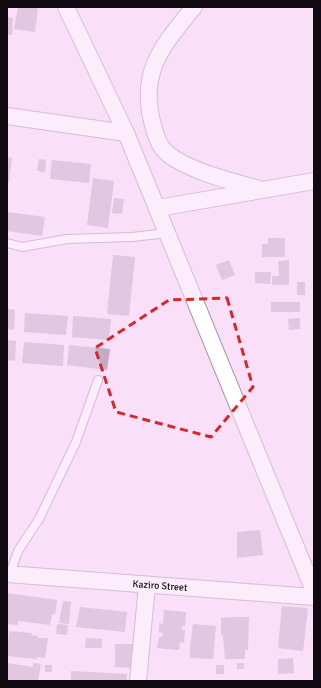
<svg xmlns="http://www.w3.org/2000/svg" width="321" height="688" viewBox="0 0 321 688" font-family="Signika,sans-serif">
	<rect width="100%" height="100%" fill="#fadff9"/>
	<g fill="#c4aac3">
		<polygon points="18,7 38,7 35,32 14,29"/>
		<polygon points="7,17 13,18 12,35 7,34"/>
		<polygon points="7,157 12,158 9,182 7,182"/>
		<polygon points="39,159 46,160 45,172 37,171"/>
		<polygon points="52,160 91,164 89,183 50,179"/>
		<polygon points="93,178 114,181 108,228 87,225"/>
		<polygon points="114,198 124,199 122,214 112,213"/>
		<polygon points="7,212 45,217 42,236 7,231"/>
		<polygon points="268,238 285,238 285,257 262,257 262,244 268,244"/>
		<polygon points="113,255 135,257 129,316 107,314"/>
		<polygon points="229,260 235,275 222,280 216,265"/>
		<polygon points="289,260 289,285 272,285 272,276 279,276 278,261"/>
		<polygon points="255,272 271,272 270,284 255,283"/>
		<rect x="297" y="282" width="8" height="13"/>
		<rect x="271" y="302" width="29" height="10"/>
		<polygon points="7,309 15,310 14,330 7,329"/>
		<polygon points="25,313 68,316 66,335 24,332"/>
		<polygon points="73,316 111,319 109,340 72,337"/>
		<polygon points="300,318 300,329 289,330 288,319"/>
		<polygon points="7,340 16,341 15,361 7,360"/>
		<polygon points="24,342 64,345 63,366 22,363"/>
		<polygon points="69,345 110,349 107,370 67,365"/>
		<polygon points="260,530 263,555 237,558 237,532"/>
		<polygon points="7,593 57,600 55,615 52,614 50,625 18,621 18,625 7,624"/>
		<polygon points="63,601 71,602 69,624 59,623"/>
		<polygon points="282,606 308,608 303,651 278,648"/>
		<polygon points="80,607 127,612 125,632 76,627"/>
		<polygon points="164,610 186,612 185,626 182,626 182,630 185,630 184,643 180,642 179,650 157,648 159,637 162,637 163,633 159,632 159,623 163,624"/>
		<polygon points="236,617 249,617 248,650 245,650 245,659 225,659 223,635 221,635 221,618"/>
		<polygon points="57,624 68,625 67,635 56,634"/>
		<polygon points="193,624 216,626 213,659 190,658 190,646"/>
		<polygon points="9,631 32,633 31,635 38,636 38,638 48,638 45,658 37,657 37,659 7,656"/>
		<polygon points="86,638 102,639 102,648 85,648"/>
		<polygon points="115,644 136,644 135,668 115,667"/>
		<polygon points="293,658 294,673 278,674 278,659"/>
		<polygon points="7,663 33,667 33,663 41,664 38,681 7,681"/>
		<rect x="237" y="663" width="7" height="6"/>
		<rect x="45" y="665" width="7" height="7"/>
		<rect x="216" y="665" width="8" height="9"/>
		<polygon points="71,671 127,674 127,681 71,681"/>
	</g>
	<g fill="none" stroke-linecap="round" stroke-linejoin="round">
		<g stroke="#ab92aa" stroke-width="10">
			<g id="lane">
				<polyline points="7,243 22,247 67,239 132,237 168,233"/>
				<polyline points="10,574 18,551 39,519 76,442 98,380"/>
			</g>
		</g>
		<g stroke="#ab92aa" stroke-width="18">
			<g id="street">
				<polyline points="66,7 126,133 314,591"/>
				<path d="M194 7C163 45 138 72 153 125 157 140 160 150 175 159 200 174 231 181 259 189"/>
				<polyline points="7,116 126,133"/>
				<polyline points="158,208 314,181"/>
				<polyline points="7,574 314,597"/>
				<polyline points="138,681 147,585"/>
			</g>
		</g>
		<use href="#lane" stroke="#fff" stroke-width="8"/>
		<use href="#street" stroke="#fff" stroke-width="16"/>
	</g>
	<path d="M0 0H321V688H0ZM227 298 253 387 211 437 116 412 95 348 169 300Z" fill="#fadff9" fill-opacity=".55" fill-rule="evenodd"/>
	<path fill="none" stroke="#d62828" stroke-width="3" stroke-dasharray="8 5" stroke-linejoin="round" d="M227 298 253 387 211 437 116 412 95 348 169 300Z"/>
	<g text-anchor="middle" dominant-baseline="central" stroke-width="3" stroke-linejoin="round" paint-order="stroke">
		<g font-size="10" fill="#110911" stroke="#fdf2fd">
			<text transform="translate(160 586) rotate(4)">Kaziro Street</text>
		</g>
	</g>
	<rect width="321" height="688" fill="none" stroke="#110911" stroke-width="16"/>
</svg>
